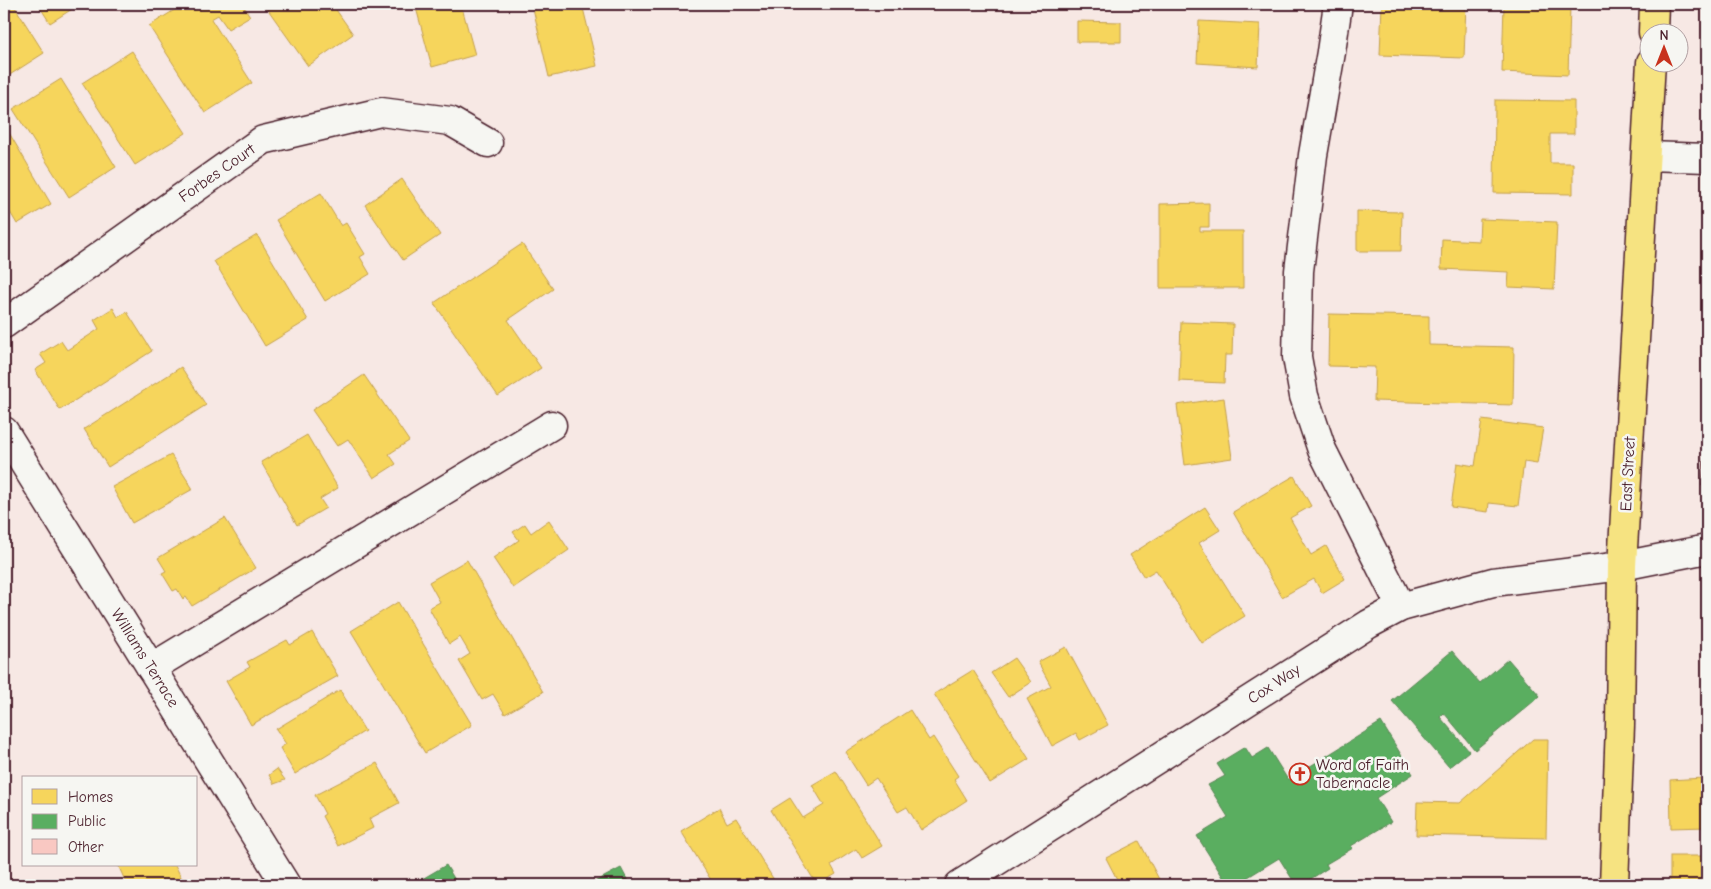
<svg xmlns="http://www.w3.org/2000/svg" width="1711" height="889" viewBox="0 0 1711 889" font-family="'Comic Neue',sans-serif">
	<rect width="100%" height="100%" fill="#f7e8e4"/>
	<filter id="ink" filterUnits="userSpaceOnUse"><feTurbulence type="fractalNoise" baseFrequency=".02" numOctaves="2"/><feDisplacementMap in="SourceGraphic" scale="10" xChannelSelector="R" yChannelSelector="G"/><feConvolveMatrix kernelMatrix="1 2 1 2 8 2 1 2 1" color-interpolation-filters="sRGB"/></filter>
	<g filter="url(#ink)">
		<g fill="#f6d55c" stroke="#c29e4d">
			<polygon points="4,4 13,4 44,53 5,78 4,75"/>
			<polygon points="38,4 80,4 50,23"/>
			<polygon points="184,4 242,4 250,16 228,29 218,15 211,19 252,83 205,113 149,26"/>
			<polygon points="264,4 332,4 353,34 308,66"/>
			<polygon points="415,4 461,4 475,55 432,67"/>
			<polygon points="532,4 582,4 597,66 549,77"/>
			<polygon points="1382,4 1466,4 1464,58 1380,55"/>
			<polygon points="1504,4 1570,6 1568,75 1502,72"/>
			<polygon points="1077,21 1121,22 1121,42 1077,42"/>
			<polygon points="1199,21 1260,24 1258,67 1197,63"/>
			<polygon points="132,51 186,133 135,165 82,83"/>
			<polygon points="61,79 116,167 69,197 13,109"/>
			<polygon points="1495,100 1574,101 1574,134 1550,134 1550,163 1573,163 1573,194 1494,193"/>
			<polygon points="5,126 51,204 17,224 4,202 4,127"/>
			<polygon points="402,179 440,235 403,260 365,205"/>
			<polygon points="321,193 341,226 346,223 365,254 360,257 370,274 325,301 276,220"/>
			<polygon points="1209,203 1209,227 1200,227 1200,231 1243,231 1243,288 1160,288 1160,204"/>
			<polygon points="1357,211 1402,212 1401,251 1357,251"/>
			<polygon points="1480,219 1557,222 1554,289 1508,287 1509,272 1441,269 1442,239 1479,241"/>
			<polygon points="257,235 308,320 265,346 214,261"/>
			<polygon points="522,244 553,289 508,320 541,368 498,396 434,303"/>
			<polygon points="113,308 118,317 127,312 152,351 60,410 35,370 46,363 40,354 61,341 67,350 99,329 94,320"/>
			<polygon points="1329,314 1429,316 1429,345 1514,347 1513,405 1374,401 1375,367 1328,366"/>
			<polygon points="1181,322 1233,324 1232,355 1225,355 1224,383 1179,381"/>
			<polygon points="181,367 206,405 108,467 84,429"/>
			<polygon points="364,375 409,441 389,454 396,464 374,478 348,439 337,446 312,410"/>
			<polygon points="1224,398 1232,458 1185,465 1177,405"/>
			<polygon points="1482,420 1543,428 1537,464 1524,462 1518,506 1489,503 1488,512 1451,507 1457,463 1475,466"/>
			<polygon points="307,435 338,488 320,499 326,508 297,525 261,462"/>
			<polygon points="171,455 193,489 132,523 112,487"/>
			<polygon points="1294,476 1311,506 1290,518 1311,555 1326,546 1345,579 1322,593 1314,579 1282,597 1233,512"/>
			<polygon points="1205,507 1220,530 1199,543 1245,616 1202,643 1156,570 1144,577 1130,555"/>
			<polygon points="225,518 256,568 192,606 186,597 183,599 177,589 173,591 162,573 166,571 158,558"/>
			<polygon points="549,520 569,550 513,588 493,558 519,540 513,532 525,524 531,533"/>
			<polygon points="467,560 543,692 505,714 493,694 482,700 459,661 470,654 460,637 449,644 429,608 440,602 429,582"/>
			<polygon points="398,602 472,725 425,753 351,631"/>
			<polygon points="312,632 338,676 251,725 226,681 250,667 247,662 287,640 290,645"/>
			<polygon points="1066,647 1108,725 1080,740 1076,733 1052,746 1027,699 1051,686 1038,662"/>
			<polygon points="1014,658 1031,682 1008,697 991,673"/>
			<polygon points="973,670 1029,759 990,783 934,694"/>
			<polygon points="340,690 365,731 295,774 280,748 286,744 276,729"/>
			<polygon points="910,710 929,740 933,737 958,776 954,779 967,800 921,830 907,807 898,812 876,778 866,785 845,752"/>
			<polygon points="1533,739 1548,739 1546,838 1416,835 1417,802 1460,803"/>
			<polygon points="377,763 399,803 369,819 373,828 338,846 322,816 325,814 315,795"/>
			<polygon points="277,769 285,780 274,784 269,775"/>
			<polygon points="836,771 882,846 862,858 856,849 831,865 836,874 817,885 771,810 790,798 803,818 824,805 812,785"/>
			<polygon points="1707,775 1707,827 1671,828 1670,780 1703,778"/>
			<polygon points="719,808 727,823 736,818 777,885 714,885 681,831"/>
			<polygon points="1139,841 1162,885 1120,885 1106,858"/>
			<rect x="1670" y="856" width="37" height="29"/>
			<polygon points="118,865 175,865 185,885 127,885"/>
		</g>
		<g fill="#5aae61" stroke="#558351">
			<polygon points="1452,651 1480,683 1508,659 1540,696 1475,750 1444,713 1440,717 1469,751 1449,767 1392,701"/>
			<polygon points="1381,722 1413,774 1376,798 1391,822 1351,846 1353,848 1326,864 1328,868 1301,885 1296,885 1279,858 1235,885 1228,885 1197,836 1228,817 1208,785 1225,776 1217,764 1245,747 1252,758 1268,748 1288,780"/>
			<polygon points="446,865 458,885 412,885"/>
			<polygon points="621,868 630,885 589,885"/>
		</g>
		<polygon fill="#f9c8c2" stroke="#4a1f2b" points="1704,457 1707,457 1707,486 1702,486"/>
		<g fill="none" stroke-linecap="round" stroke-linejoin="round">
			<g stroke="#4a1f2b" stroke-width="31">
				<g id="minor">
					<polyline points="1338,4 1331,52 1313,155 1299,271 1297,357 1304,396 1322,450 1401,607"/>
					<polyline points="1647,156 1707,158"/>
					<polyline points="4,324 263,140 381,112 450,121 488,143"/>
					<polyline points="4,431 286,885"/>
					<polyline points="151,668 552,425"/>
					<polyline points="959,885 1369,624 1401,607 1493,582 1622,566 1707,549"/>
				</g>
			</g>
			<g stroke="#4a1f2b" stroke-width="31">
				<g id="major">
					<polyline points="1653,32 1654,4"/>
					<polyline points="1614,885 1620,725 1622,566 1651,62"/>
				</g>
			</g>
			<use href="#minor" stroke="#f6f6f2" stroke-width="28"/>
			<use href="#major" stroke="#f6e381" stroke-width="28"/>
		</g>
	</g>
	<defs>
		<g id="church-ring" transform="scale(1.125)"><circle r="9.5" fill="#f6f6f2" stroke="#c8321e" stroke-width="1.5"/><path d="M-1.2-6h2.4v3.5h3.3v2.4h-3.3V6h-2.4V-.1h-3.3v-2.4h3.3Z" fill="#c8321e"/></g>
	</defs>
	<g fill-rule="evenodd">
		<use href="#church-ring" x="1300" y="774"/>
	</g>
	<g text-anchor="middle" dominant-baseline="central" stroke-width="5" stroke-linejoin="round" paint-order="stroke">
		<g font-size="16" fill="#4a1f2b" stroke="#f6f6f2">
			<text transform="translate(217 173) rotate(-35)">Forbes Court</text>
			<text transform="translate(1628 474) rotate(-87)">East Street</text>
			<text transform="translate(145 658) rotate(58)">Williams Terrace</text>
			<text transform="translate(1274 684) rotate(-33)">Cox Way</text>
		</g>
		<g font-size="16" fill="#4a1f2b" stroke="#f6f6f2" text-anchor="start">
			<text x="1316" y="765">Word of Faith<tspan x="1316" dy="18">Tabernacle</tspan></text>
		</g>
	</g>
	<rect width="1711" height="889" fill="none" stroke="#f6f6f2" stroke-width="20"/>
	<rect x="10" y="10" width="1691" height="869" fill="none" stroke="#4a1f2b" stroke-width="2" filter="url(#ink)"/>
	<rect x="22" y="776" width="175" height="90" fill="#f6f6f2" stroke="#b1a0a2"/>
	<rect x="32" y="789" width="25" height="15" fill="#f6d55c" stroke="#b1a0a2"/>
	<text x="68" y="802" font-size="15" fill="#4a1f2b">Homes</text>
	<rect x="32" y="814" width="25" height="15" fill="#5aae61" stroke="#b1a0a2"/>
	<text x="68" y="826" font-size="15" fill="#4a1f2b">Public</text>
	<rect x="32" y="839" width="25" height="15" fill="#f9c8c2" stroke="#b1a0a2"/>
	<text x="68" y="852" font-size="15" fill="#4a1f2b">Other</text>
	<g transform="translate(1664 48)"><circle r="24" fill="#f6f6f2" stroke="#b1a0a2"/>
	<path d="M0-4L9 19L0 12L-9 19Z" fill="#c8321e"/>
	<text y="-8" font-size="14" font-weight="bold" text-anchor="middle" fill="#4a1f2b">N</text>
	</g>
</svg>
